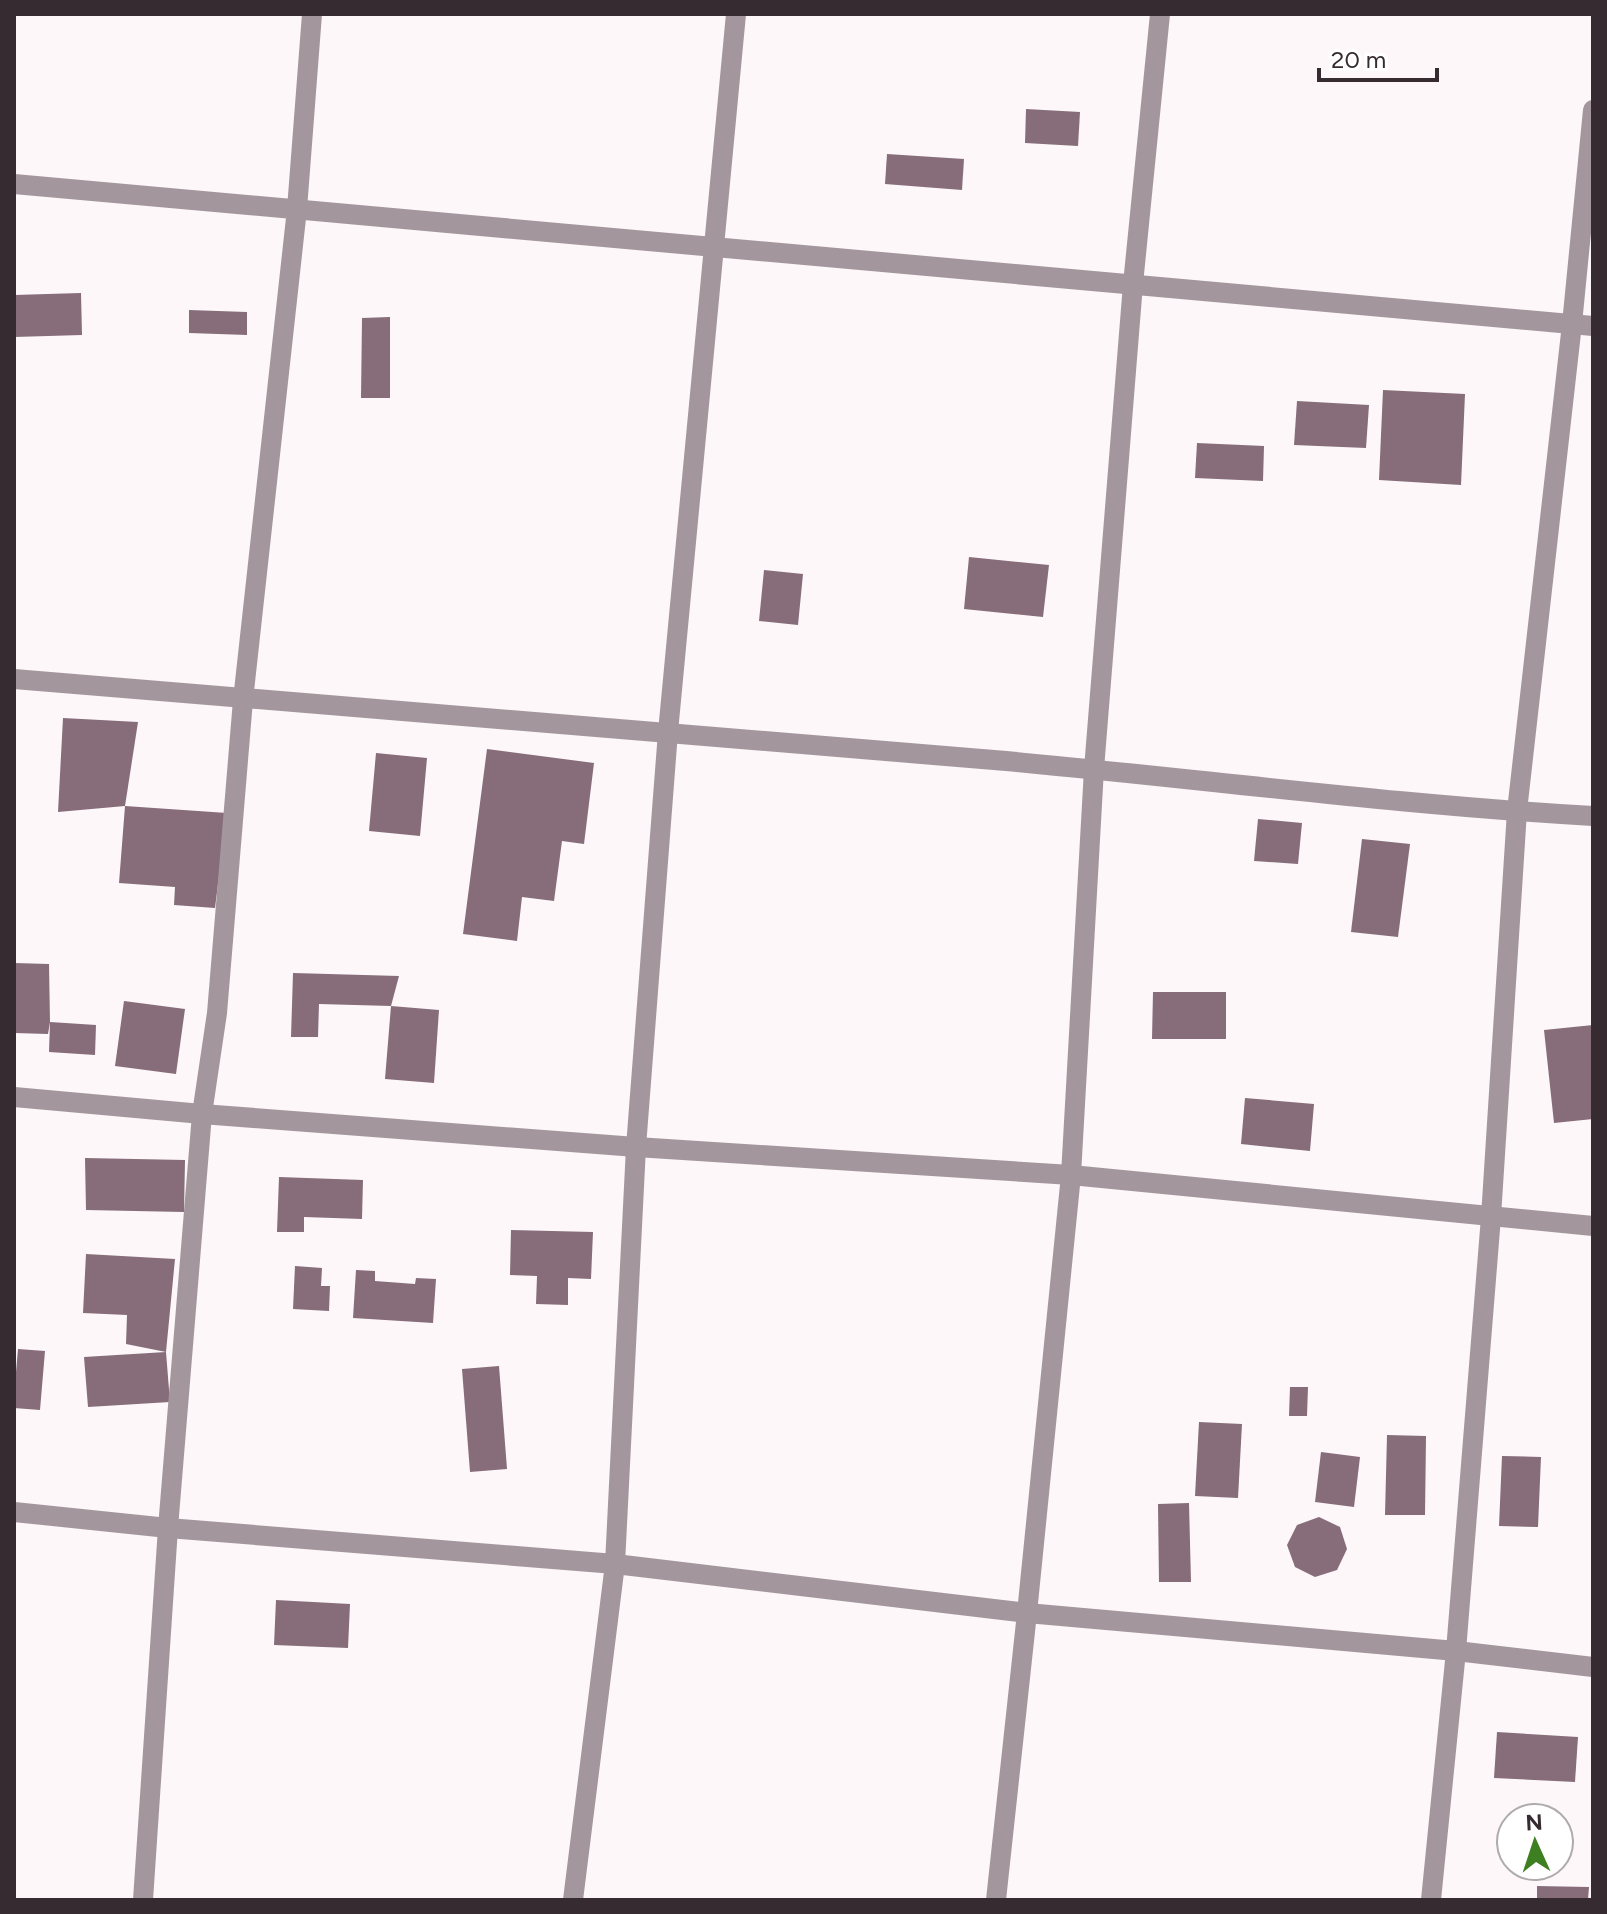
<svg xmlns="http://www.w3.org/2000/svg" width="1607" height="1914" viewBox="0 0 1607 1914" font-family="Figtree,sans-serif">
	<rect width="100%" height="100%" fill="#fdf7f9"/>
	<g fill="#866d79">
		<polygon points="1026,109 1080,112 1078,146 1025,143"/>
		<polygon points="887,154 964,159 962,190 885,184"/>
		<polygon points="81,293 82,335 14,337 14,295"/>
		<polygon points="189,310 247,312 247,335 189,333"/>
		<polygon points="390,317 390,398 361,398 362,318"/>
		<polygon points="1383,390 1465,394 1461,485 1379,480"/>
		<polygon points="1297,401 1369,405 1366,448 1294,445"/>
		<polygon points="1197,443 1264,446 1263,481 1195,478"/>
		<polygon points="969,557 1049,565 1043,617 964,609"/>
		<polygon points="764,570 803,574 798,625 759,621"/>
		<polygon points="63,718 138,722 125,806 58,812"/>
		<polygon points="487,749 594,763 584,844 562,841 554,901 522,897 517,941 463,934"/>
		<polygon points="376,753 427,758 420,836 369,831"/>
		<polygon points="125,806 227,813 215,908 174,905 175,887 119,883"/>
		<polygon points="1258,819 1302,823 1298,864 1254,861"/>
		<polygon points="1362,839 1410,844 1398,937 1351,932"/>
		<polygon points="14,963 49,964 50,1022 48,1034 14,1033"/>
		<polygon points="293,973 399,976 391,1006 319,1004 318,1037 291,1037"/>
		<polygon points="1153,992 1226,992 1226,1039 1152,1039"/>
		<polygon points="124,1001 185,1009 176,1074 115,1066"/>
		<polygon points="391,1006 439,1010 434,1083 385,1079"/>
		<polygon points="50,1022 96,1025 95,1055 49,1052"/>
		<polygon points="1593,1025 1593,1119 1554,1123 1544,1030"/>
		<polygon points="1245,1098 1314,1104 1310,1151 1241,1144"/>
		<polygon points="85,1158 185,1160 184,1212 86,1210"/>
		<polygon points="279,1177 363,1180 362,1219 304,1217 304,1232 277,1232"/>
		<polygon points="511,1230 593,1232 591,1279 568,1278 568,1305 536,1304 537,1276 510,1275"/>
		<polygon points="86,1254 175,1259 166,1352 170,1402 88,1407 84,1357 166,1352 126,1344 127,1315 83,1313"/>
		<polygon points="295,1266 322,1268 321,1286 330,1286 329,1311 293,1309"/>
		<polygon points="356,1270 375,1271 375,1281 415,1284 416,1278 436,1279 433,1323 353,1318"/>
		<polygon points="18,1349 45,1351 40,1410 14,1408 14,1371 16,1372"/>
		<polygon points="499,1366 507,1469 470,1472 462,1369"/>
		<polygon points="1290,1387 1308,1387 1307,1416 1289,1416"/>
		<polygon points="1199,1422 1242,1424 1238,1498 1195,1496"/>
		<polygon points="1387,1435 1426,1436 1425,1515 1385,1515"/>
		<polygon points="1321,1452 1360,1457 1354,1507 1315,1502"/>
		<polygon points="1502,1456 1541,1457 1538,1527 1499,1526"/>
		<polygon points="1189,1503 1191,1582 1159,1582 1158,1504"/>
		<polygon points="1319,1517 1340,1527 1347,1549 1337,1570 1315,1577 1295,1567 1287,1545 1297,1525"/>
		<polygon points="276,1600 350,1604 348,1648 274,1645"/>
		<polygon points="1497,1732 1578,1737 1575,1782 1494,1778"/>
		<polygon points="1537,1886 1589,1887 1588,1900 1537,1900"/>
	</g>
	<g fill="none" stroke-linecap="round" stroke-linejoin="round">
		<g stroke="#a3979d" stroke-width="20">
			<polyline points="14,184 1593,326"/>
			<path d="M14 679C345 708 676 732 1006 761 1202 779 1397 805 1593 816"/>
			<polyline points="14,1097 202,1114 636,1147 1071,1175 1593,1226"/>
			<polyline points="14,1512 168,1528 615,1564 1027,1613 1456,1651 1593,1667"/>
			<polyline points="143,1900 168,1528 202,1114 217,1013 243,700 297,209 312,14"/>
			<polyline points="573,1900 615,1564 636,1147 668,732 736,14"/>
			<polyline points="996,1900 1027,1613 1071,1175 1094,769 1133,284 1160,14"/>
			<polyline points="1431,1900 1456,1651 1491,1217 1517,811 1572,324 1593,110"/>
		</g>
	</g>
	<rect width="1607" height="1914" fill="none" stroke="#362b31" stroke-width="32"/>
	<g transform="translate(1535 1842) rotate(357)"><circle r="38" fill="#ffffff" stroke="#afaaad" stroke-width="2"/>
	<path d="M0-6L14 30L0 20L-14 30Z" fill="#3e8021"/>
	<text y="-12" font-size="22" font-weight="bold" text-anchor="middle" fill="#362b31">N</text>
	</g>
	<path d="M1319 68v12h118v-12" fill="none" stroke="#362b31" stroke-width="4"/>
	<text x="1331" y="68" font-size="24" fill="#362b31" stroke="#ffffff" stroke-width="6" paint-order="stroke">20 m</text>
</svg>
